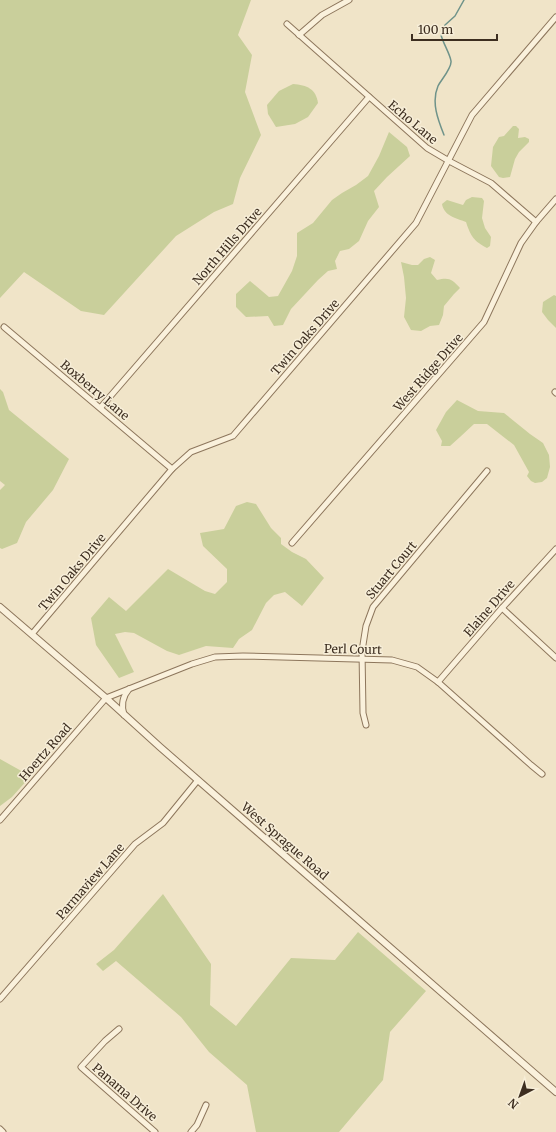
<svg xmlns="http://www.w3.org/2000/svg" width="556" height="1132" viewBox="0 0 556 1132" font-family="Merriweather,serif">
	<rect width="100%" height="100%" fill="#f0e4c8"/>
	<g fill="#c9cf9b">
		<polygon points="0,0 251,0 238,35 252,55 245,92 261,135 240,178 233,204 214,212 176,236 104,315 81,311 24,272 0,298"/>
		<path d="M293 84C307 85 316 89 318 103L308 117 295 124 276 127 268 114 267 105 279 91Z"/>
		<polygon points="513,126 516,126 519,129 518,138 525,137 529,139 529,142 519,152 515,159 510,177 503,178 499,177 491,166 493,147 499,137 504,136"/>
		<polygon points="389,132 407,147 410,156 387,177 374,191 379,207 368,221 359,241 349,249 340,251 335,261 337,269 328,271 318,280 291,309 283,325 274,326 268,316 246,317 236,307 236,294 250,281 269,297 278,296 292,271 297,256 297,233 313,223 332,200 342,193 356,185 368,176 379,156"/>
		<path d="M472 197 482 198 484 201 482 218 485 228 491 237 490 246 487 248C474 241 471 237 466 222 456 218 444 216 442 204L447 200 463 205 466 200Z"/>
		<path d="M430 257 435 260 431 273 437 280C449 277 452 279 460 288L454 294 444 306 443 315 439 325 430 326 421 331 411 330 404 317 406 298 404 277 401 262 412 265H418L424 259Z"/>
		<polygon points="554,295 556,296 556,328 548,320 542,312 543,302"/>
		<polygon points="0,389 3,392 9,410 69,459 53,490 26,522 17,543 2,549 0,548 0,490 5,485 0,481"/>
		<polygon points="457,400 478,411 504,413 530,434 543,443 549,455 550,467 547,478 542,482 535,483 531,481 527,476 529,472 514,445 487,424 474,424 460,437 450,446 441,446 442,441 436,430 446,412"/>
		<polygon points="247,502 256,504 271,528 281,538 281,544 292,552 306,559 324,578 302,606 285,592 274,595 266,603 252,630 239,639 233,648 206,646 179,655 167,651 134,633 125,632 115,634 134,672 119,678 96,645 91,618 109,597 126,611 168,569 205,591 215,594 227,582 227,569 203,546 200,533 224,529 236,506"/>
		<polygon points="0,759 25,773 29,778 12,797 0,806"/>
		<polygon points="163,894 211,964 210,1005 236,1026 291,958 335,960 358,932 426,991 390,1032 383,1080 339,1132 256,1132 247,1085 209,1052 181,1017 116,961 103,971 96,964 114,950"/>
	</g>
	<g fill="none" stroke-linecap="round" stroke-linejoin="round">
		<path stroke="#6f938a" stroke-width="1.5" d="M444 135C438 120 431 102 438 86 441 80 452 68 451 61 450 54 443 43 441 35L445 25 455 16 464 0"/>
		<g stroke="#8d765c" stroke-width="7">
			<g id="minor">
				<polyline points="287,24 427,148 449,161 491,183 536,222"/>
				<polyline points="299,35 322,15 349,0"/>
				<polyline points="4,327 172,469"/>
				<polyline points="555,392 556,393"/>
				<polyline points="101,407 369,97"/>
				<polyline points="292,543 484,322 521,243 536,222 556,199"/>
				<polyline points="502,608 556,658"/>
				<polyline points="32,634 172,469 191,452 233,436 416,223 472,115 556,17"/>
				<polyline points="438,682 502,608 556,549"/>
				<path d="M124 715C121 705 122 697 129 689"/>
				<polyline points="366,725 363,713 362,651 366,626 373,607 487,471"/>
				<polyline points="0,820 106,698 192,664 215,657 243,656 392,660 417,667 438,682 531,765 542,774"/>
				<polyline points="0,999 135,844 163,823 198,780"/>
				<polyline points="119,1029 105,1041 81,1067 155,1132"/>
				<polyline points="0,1129 3,1132"/>
				<polyline points="191,1132 197,1125 206,1105"/>
			</g>
		</g>
		<g stroke="#8d765c" stroke-width="8">
			<polyline id="tertiary" points="0,607 106,698 160,747 556,1092"/>
		</g>
		<use href="#minor" stroke="#faf1dc" stroke-width="5"/>
		<use href="#tertiary" stroke="#faf1dc" stroke-width="6"/>
	</g>
	<g text-anchor="middle" dominant-baseline="central" stroke-width="3" stroke-linejoin="round" paint-order="stroke">
		<g font-size="12" fill="#3d2e20" stroke="#f7eed8">
			<text transform="translate(413 122) rotate(40)">Echo Lane</text>
			<text transform="translate(227 246) rotate(-49)">North Hills Drive</text>
			<text transform="translate(305 337) rotate(-49)">Twin Oaks Drive</text>
			<text transform="translate(428 372) rotate(-49)">West Ridge Drive</text>
			<text transform="translate(95 390) rotate(40)">Boxberry Lane</text>
			<text transform="translate(391 570) rotate(-50)">Stuart Court</text>
			<text transform="translate(72 572) rotate(-50)">Twin Oaks Drive</text>
			<text transform="translate(489 608) rotate(-49)">Elaine Drive</text>
			<text transform="translate(353 649) rotate(1)">Perl Court</text>
			<text transform="translate(45 752) rotate(-49)">Hoertz Road</text>
			<text transform="translate(285 841) rotate(41)">West Sprague Road</text>
			<text transform="translate(90 881) rotate(-49)">Parmaview Lane</text>
			<text transform="translate(125 1092) rotate(41)">Panama Drive</text>
		</g>
	</g>
	<g transform="translate(520 1096) rotate(221)" stroke="#f7eed8" stroke-width="3" paint-order="stroke">
	<path d="M0-3L7 15L0 10L-7 15Z" fill="#3d2e20"/>
	<text y="-6" font-size="11" font-weight="bold" text-anchor="middle" fill="#3d2e20">N</text>
	</g>
	<path d="M412 34v6h85v-6" fill="none" stroke="#3d2e20" stroke-width="2"/>
	<text x="418" y="34" font-size="12" fill="#3d2e20" stroke="#f7eed8" stroke-width="3" paint-order="stroke">100 m</text>
</svg>
